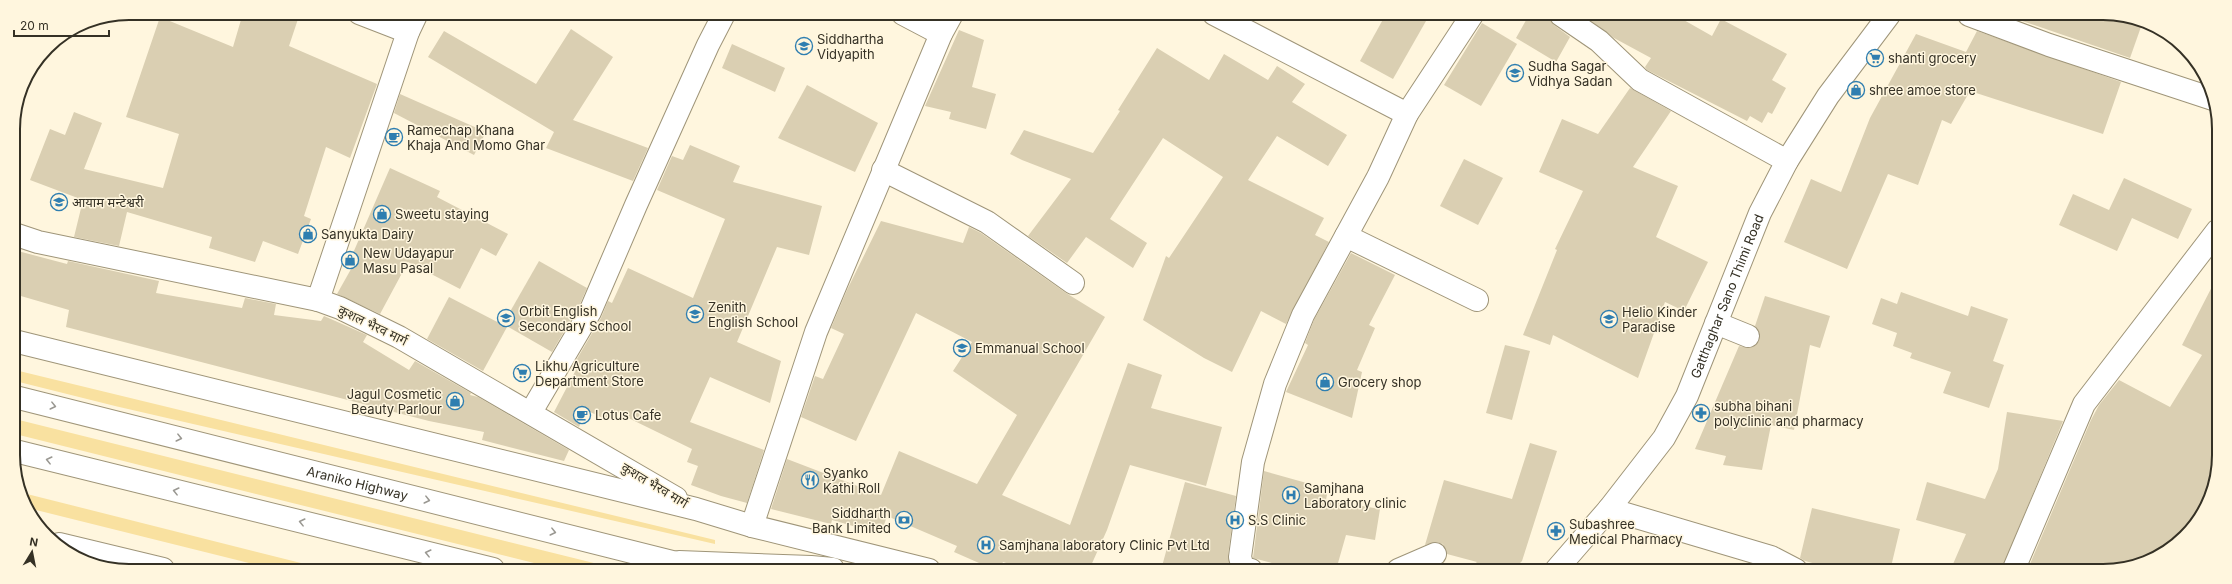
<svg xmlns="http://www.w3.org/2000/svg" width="2232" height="584" viewBox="0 0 2232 584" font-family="Inter,'Noto Sans Devanagari',sans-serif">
	<rect width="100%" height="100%" fill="#fff6de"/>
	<g fill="#f9e1a0">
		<polygon points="15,370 715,540 715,544 115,406 15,381"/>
		<polygon points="15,419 618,569 558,569 15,434"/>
		<polygon points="23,493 325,569 273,569 32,509"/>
	</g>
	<g fill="#dacfb2">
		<polygon points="243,13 300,13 289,46 377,84 350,158 326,147 304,216 311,219 298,254 263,241 255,262 209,248 212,237 127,212 119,246 74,237 83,200 30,180 50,129 65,135 74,112 102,123 84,169 163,188 179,134 126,117 160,17 233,47"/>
		<polygon points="1386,14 1430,14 1393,79 1360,61"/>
		<polygon points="1529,15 1545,15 1549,17 1554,25 1570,37 1556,62 1516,38"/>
		<polygon points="1583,15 1675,15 1712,36 1721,19 1787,54 1772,80 1786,88 1772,114 1768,112 1762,123 1750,116 1747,121 1647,70 1645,67 1651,58 1614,38"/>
		<polygon points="2005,15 2126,15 2142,24 2130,58"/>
		<polygon points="1482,23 1517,44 1481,106 1444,85"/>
		<polygon points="571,29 613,57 573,120 648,148 633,181 546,148 554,132 428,57 444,31 536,84"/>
		<polygon points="959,30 984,40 972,87 996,94 986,129 949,119 951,112 925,106"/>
		<polygon points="1977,31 2121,82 2103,134 1970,91 1951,124 1942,120 1918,185 1888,174 1847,269 1784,242 1811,179 1841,192 1870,118 1916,34 1966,52"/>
		<polygon points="732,44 785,68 775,92 722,68"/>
		<polygon points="1157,48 1209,80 1224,54 1268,80 1277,66 1305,84 1292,102 1347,135 1328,166 1277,136 1248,180 1324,218 1315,235 1329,242 1286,324 1261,311 1232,372 1204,358 1143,320 1166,256 1169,258 1223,177 1163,138 1110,219 1147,243 1133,268 1086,237 1067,263 1028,236 1071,179 1022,160 1010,154 1024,130 1093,153 1120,111 1118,110"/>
		<polygon points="807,85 878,123 855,172 778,138"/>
		<polygon points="1630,88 1671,111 1633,167 1678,186 1656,237 1708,262 1684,311 1665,302 1638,378 1553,335 1550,345 1523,335 1557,250 1555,249 1583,191 1539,172 1562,119 1598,134"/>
		<polygon points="400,94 486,132 474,155 394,113"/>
		<polygon points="690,145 740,166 733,182 822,206 809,255 777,247 737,342 781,361 770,403 710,377 690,422 764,450 747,503 721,496 691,485 698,466 687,462 692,449 612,410 607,420 586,410 579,427 554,412 578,366 574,364 601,318 608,301 612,303 628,268 693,298 725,219 657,190 672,156 683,160"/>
		<polygon points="1464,159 1503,178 1478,225 1440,206"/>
		<polygon points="390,168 440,191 437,197 508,234 496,256 481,248 460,289 408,262 380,314 337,294 355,262 350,260"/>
		<polygon points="2124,178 2192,209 2178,239 2132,218 2117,251 2059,225 2073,194 2109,210"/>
		<polygon points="881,221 963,243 969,227 981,233 1066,293 1105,317 1002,495 1070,525 1128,363 1162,375 1151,408 1222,427 1206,486 1130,465 1107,530 1089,570 1028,570 1003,562 999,570 995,570 954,552 957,546 887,516 881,534 832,520 831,524 771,509 787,459 881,495 899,451 977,484 1017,415 953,371 972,342 916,313 856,441 801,417 815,376 823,379 844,334 831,328 847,290"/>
		<polygon points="14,250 67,264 68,261 159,281 156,293 242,308 245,298 276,304 274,315 321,321 324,316 367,335 363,342 409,370 415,361 471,393 470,395 478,397 569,450 564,461 482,440 484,432 429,421 66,327 69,310 14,294"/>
		<polygon points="1351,253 1395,275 1369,325 1375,328 1357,370 1362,372 1352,418 1286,392 1308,345 1305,343 1314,320"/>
		<polygon points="539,261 587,288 579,306 552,352 503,324"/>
		<polygon points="2217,277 2217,478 2203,513 2179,542 2147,562 2111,571 2027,571 2091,420 2099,405 2119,380 2170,407 2202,355 2182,345"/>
		<polygon points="1901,292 1968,316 1971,306 2008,319 1993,361 2004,365 1989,408 1943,393 1951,372 1910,358 1912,353 1893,346 1897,333 1872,324 1881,298 1897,304"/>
		<polygon points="1765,296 1830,316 1820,348 1810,345 1794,430 1771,425 1762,470 1723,465 1726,456 1695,449 1739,346 1750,348 1759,341 1760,334 1755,326"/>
		<polygon points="449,297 507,327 483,371 427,339"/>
		<polygon points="1505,345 1530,351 1512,420 1486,413"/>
		<polygon points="2007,412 2063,421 2001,571 1950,571 1966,534 1916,520 1927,482 1985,499 1998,469"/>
		<polygon points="1530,443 1557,451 1522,561 1513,570 1467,570 1477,562 1447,554 1443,544 1437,542 1425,545 1444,480 1512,499"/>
		<polygon points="1264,471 1328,489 1326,500 1380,509 1375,540 1346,535 1336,570 1299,570 1253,558"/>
		<polygon points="1185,482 1236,496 1228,555 1231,570 1161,570"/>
		<polygon points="1812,508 1900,529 1890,571 1819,570 1820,565 1805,561 1800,558"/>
	</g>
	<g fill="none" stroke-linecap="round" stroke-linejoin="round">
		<g stroke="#9f9579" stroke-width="24">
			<g id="minor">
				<polyline points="359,13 408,32"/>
				<polyline points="903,14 941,34"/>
				<polyline points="1214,14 1407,114 1378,177 1303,315 1275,384 1253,462 1240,557 1243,568 1251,570"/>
				<polyline points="1561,15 1599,41 1640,80 1787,161"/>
				<polyline points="1969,15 2049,45 2213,99"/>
				<polyline points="1407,114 1472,15"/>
				<polyline points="883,170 987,222 1073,283"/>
				<polyline points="14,234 38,242 318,300 340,308 399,337 676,498"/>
				<polyline points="1346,236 1477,300"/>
				<polyline points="318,300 408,32 417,13"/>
				<polyline points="1716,323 1748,336"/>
				<polyline points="14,341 696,509 752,526 929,570"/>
				<polyline points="531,412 590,312 636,205 708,45 724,14"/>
				<polyline points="1609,509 1771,557 1796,570"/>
				<polyline points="752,526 816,332 941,34 952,14"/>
				<polyline points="59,544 163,569"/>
				<polyline points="679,562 811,567 833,569"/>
				<polyline points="1398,570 1435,554"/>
				<polyline points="2013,571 2084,404 2217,231"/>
			</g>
		</g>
		<g stroke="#9f9579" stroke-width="24">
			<g id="major">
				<path id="s1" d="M1556 570 1609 509 1664 438 1687 396 1760 213 1787 161 1828 96 1889 15"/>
			</g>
		</g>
		<g stroke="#9f9579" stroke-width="24">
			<g id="highway">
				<path id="s2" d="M15 397 700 569"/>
				<polyline points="15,451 493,569"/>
			</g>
		</g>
		<use href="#minor" stroke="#fff" stroke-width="22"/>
		<use href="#major" stroke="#fff" stroke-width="22"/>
		<use href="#highway" stroke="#fff" stroke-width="22"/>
	</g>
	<defs><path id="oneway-chevron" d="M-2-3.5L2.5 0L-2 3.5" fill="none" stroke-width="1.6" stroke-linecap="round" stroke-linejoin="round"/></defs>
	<g stroke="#9a9892">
		<use href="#oneway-chevron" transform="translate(53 406) rotate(14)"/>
		<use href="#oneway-chevron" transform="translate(179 438) rotate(14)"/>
		<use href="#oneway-chevron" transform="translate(49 460) rotate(-166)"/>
		<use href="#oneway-chevron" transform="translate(176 491) rotate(-166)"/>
		<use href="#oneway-chevron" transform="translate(427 500) rotate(14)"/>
		<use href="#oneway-chevron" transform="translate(302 522) rotate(-166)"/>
		<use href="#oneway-chevron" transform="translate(553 532) rotate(14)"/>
		<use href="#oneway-chevron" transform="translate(428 553) rotate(-166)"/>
	</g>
	<defs>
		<g id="school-ring" transform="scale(0.9)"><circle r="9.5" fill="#fff6de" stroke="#2f7eb0" stroke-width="1.5"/><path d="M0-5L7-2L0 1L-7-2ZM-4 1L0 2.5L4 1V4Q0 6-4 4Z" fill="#2f7eb0"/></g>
		<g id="supermarket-ring" transform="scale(0.9)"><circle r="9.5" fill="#fff6de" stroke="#2f7eb0" stroke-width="1.5"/><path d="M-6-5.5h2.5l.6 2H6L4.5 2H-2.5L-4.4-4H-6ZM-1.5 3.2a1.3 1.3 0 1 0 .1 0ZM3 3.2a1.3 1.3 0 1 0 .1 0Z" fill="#2f7eb0"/></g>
		<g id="shop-ring" transform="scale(0.9)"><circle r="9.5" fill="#fff6de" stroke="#2f7eb0" stroke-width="1.5"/><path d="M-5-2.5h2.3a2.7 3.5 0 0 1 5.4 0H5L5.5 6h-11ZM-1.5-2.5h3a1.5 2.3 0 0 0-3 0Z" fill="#2f7eb0"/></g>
		<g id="cafe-ring" transform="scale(0.9)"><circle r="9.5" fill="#fff6de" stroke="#2f7eb0" stroke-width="1.5"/><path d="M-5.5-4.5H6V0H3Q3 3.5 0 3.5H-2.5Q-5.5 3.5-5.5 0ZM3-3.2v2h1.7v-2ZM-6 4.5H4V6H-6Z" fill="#2f7eb0"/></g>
		<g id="pharmacy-ring" transform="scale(0.9)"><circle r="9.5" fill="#fff6de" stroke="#2f7eb0" stroke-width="1.5"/><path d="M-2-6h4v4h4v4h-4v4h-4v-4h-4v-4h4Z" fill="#2f7eb0"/></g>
		<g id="restaurant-ring" transform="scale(0.9)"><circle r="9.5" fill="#fff6de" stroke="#2f7eb0" stroke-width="1.5"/><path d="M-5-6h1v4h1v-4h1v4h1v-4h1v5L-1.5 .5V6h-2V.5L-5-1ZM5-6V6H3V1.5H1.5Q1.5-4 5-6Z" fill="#2f7eb0"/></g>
		<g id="hospital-ring" transform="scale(0.9)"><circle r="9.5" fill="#fff6de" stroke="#2f7eb0" stroke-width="1.5"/><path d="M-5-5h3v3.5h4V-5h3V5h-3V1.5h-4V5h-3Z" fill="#2f7eb0"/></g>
		<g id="bank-ring" transform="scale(0.9)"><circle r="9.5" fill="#fff6de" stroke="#2f7eb0" stroke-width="1.5"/><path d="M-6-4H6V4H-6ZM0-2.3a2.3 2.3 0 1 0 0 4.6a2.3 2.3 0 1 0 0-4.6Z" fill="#2f7eb0"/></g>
	</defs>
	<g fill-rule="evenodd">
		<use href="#school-ring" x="804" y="46"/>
		<use href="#supermarket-ring" x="1875" y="58"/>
		<use href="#school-ring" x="1515" y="73"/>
		<use href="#shop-ring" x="1856" y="90"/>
		<use href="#cafe-ring" x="394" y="137"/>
		<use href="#school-ring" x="59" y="202"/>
		<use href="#shop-ring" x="382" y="214"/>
		<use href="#shop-ring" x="308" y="234"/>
		<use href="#shop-ring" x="350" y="260"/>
		<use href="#school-ring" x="695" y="314"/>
		<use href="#school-ring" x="506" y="318"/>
		<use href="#school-ring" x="1609" y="319"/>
		<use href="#school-ring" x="962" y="348"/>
		<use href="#supermarket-ring" x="522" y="373"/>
		<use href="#shop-ring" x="1325" y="382"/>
		<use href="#shop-ring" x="455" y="401"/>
		<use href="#pharmacy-ring" x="1701" y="413"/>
		<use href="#cafe-ring" x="582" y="415"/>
		<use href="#restaurant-ring" x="810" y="480"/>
		<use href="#hospital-ring" x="1291" y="495"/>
		<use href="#bank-ring" x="904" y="520"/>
		<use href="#hospital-ring" x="1235" y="520"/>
		<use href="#pharmacy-ring" x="1556" y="531"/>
		<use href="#hospital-ring" x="986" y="545"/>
	</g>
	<g text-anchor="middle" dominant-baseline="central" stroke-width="3" stroke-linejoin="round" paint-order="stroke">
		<g font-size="13" fill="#353125" stroke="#fff6de" text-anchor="start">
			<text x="817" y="39">Siddhartha<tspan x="817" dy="15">Vidyapith</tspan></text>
			<text x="1888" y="58">shanti grocery</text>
			<text x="1528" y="66">Sudha Sagar<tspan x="1528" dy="15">Vidhya Sadan</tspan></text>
			<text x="1869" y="90">shree amoe store</text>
			<text x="407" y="130">Ramechap Khana<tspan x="407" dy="15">Khaja And Momo Ghar</tspan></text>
			<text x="72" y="202">आयाम मन्टेश्वरी</text>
			<text x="395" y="214">Sweetu staying</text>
			<text x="321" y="234">Sanyukta Dairy</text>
			<text x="363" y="253">New Udayapur<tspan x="363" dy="15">Masu Pasal</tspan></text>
			<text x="708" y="307">Zenith<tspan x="708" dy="15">English School</tspan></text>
			<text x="519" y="311">Orbit English<tspan x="519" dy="15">Secondary School</tspan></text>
			<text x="1622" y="312">Helio Kinder<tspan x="1622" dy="15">Paradise</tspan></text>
			<text x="975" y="348">Emmanual School</text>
			<text x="535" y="366">Likhu Agriculture<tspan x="535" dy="15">Department Store</tspan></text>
			<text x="1338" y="382">Grocery shop</text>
			<text x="442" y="394" text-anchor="end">Jagul Cosmetic<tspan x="442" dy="15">Beauty Parlour</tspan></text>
			<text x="1714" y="406">subha bihani<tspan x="1714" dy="15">polyclinic and pharmacy</tspan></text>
			<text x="595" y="415">Lotus Cafe</text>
			<text x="823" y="473">Syanko<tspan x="823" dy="15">Kathi Roll</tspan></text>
			<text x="1304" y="488">Samjhana<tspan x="1304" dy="15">Laboratory clinic</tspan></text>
			<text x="891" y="513" text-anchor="end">Siddharth<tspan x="891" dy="15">Bank Limited</tspan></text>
			<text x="1248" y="520">S.S Clinic</text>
			<text x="1569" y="524">Subashree<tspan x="1569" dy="15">Medical Pharmacy</tspan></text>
			<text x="999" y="545">Samjhana laboratory Clinic Pvt Ltd</text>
		</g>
		<g font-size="13" fill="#353125" stroke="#fff6de">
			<text stroke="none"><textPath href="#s1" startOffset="326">Gatthaghar Sano Thimi Road</textPath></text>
			<text transform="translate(373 325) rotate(26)">कुशल‌ भैरव मार्ग</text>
			<text stroke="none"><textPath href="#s2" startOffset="353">Araniko Highway</textPath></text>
			<text transform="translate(655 485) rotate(31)">कुशल‌ भैरव मार्ग</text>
		</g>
	</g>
	<path d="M0 0H2232V584H0ZM129 20H2103A109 109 0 0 1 2212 129V455A109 109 0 0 1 2103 564H129A109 109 0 0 1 20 455V129A109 109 0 0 1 129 20Z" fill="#fff6de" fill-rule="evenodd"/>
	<path fill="none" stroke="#353125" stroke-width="2" d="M129 20H2103A109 109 0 0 1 2212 129V455A109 109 0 0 1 2103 564H129A109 109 0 0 1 20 455V129A109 109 0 0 1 129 20Z"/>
	<g transform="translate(32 552) rotate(10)" stroke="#fff6de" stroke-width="3" paint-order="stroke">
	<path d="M0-3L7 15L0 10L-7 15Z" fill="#353125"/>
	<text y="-6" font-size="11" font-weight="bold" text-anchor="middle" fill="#353125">N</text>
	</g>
	<path d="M14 30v6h95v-6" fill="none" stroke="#353125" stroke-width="2"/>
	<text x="20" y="30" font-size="12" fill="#353125" stroke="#fff6de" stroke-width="3" paint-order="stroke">20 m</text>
</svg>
